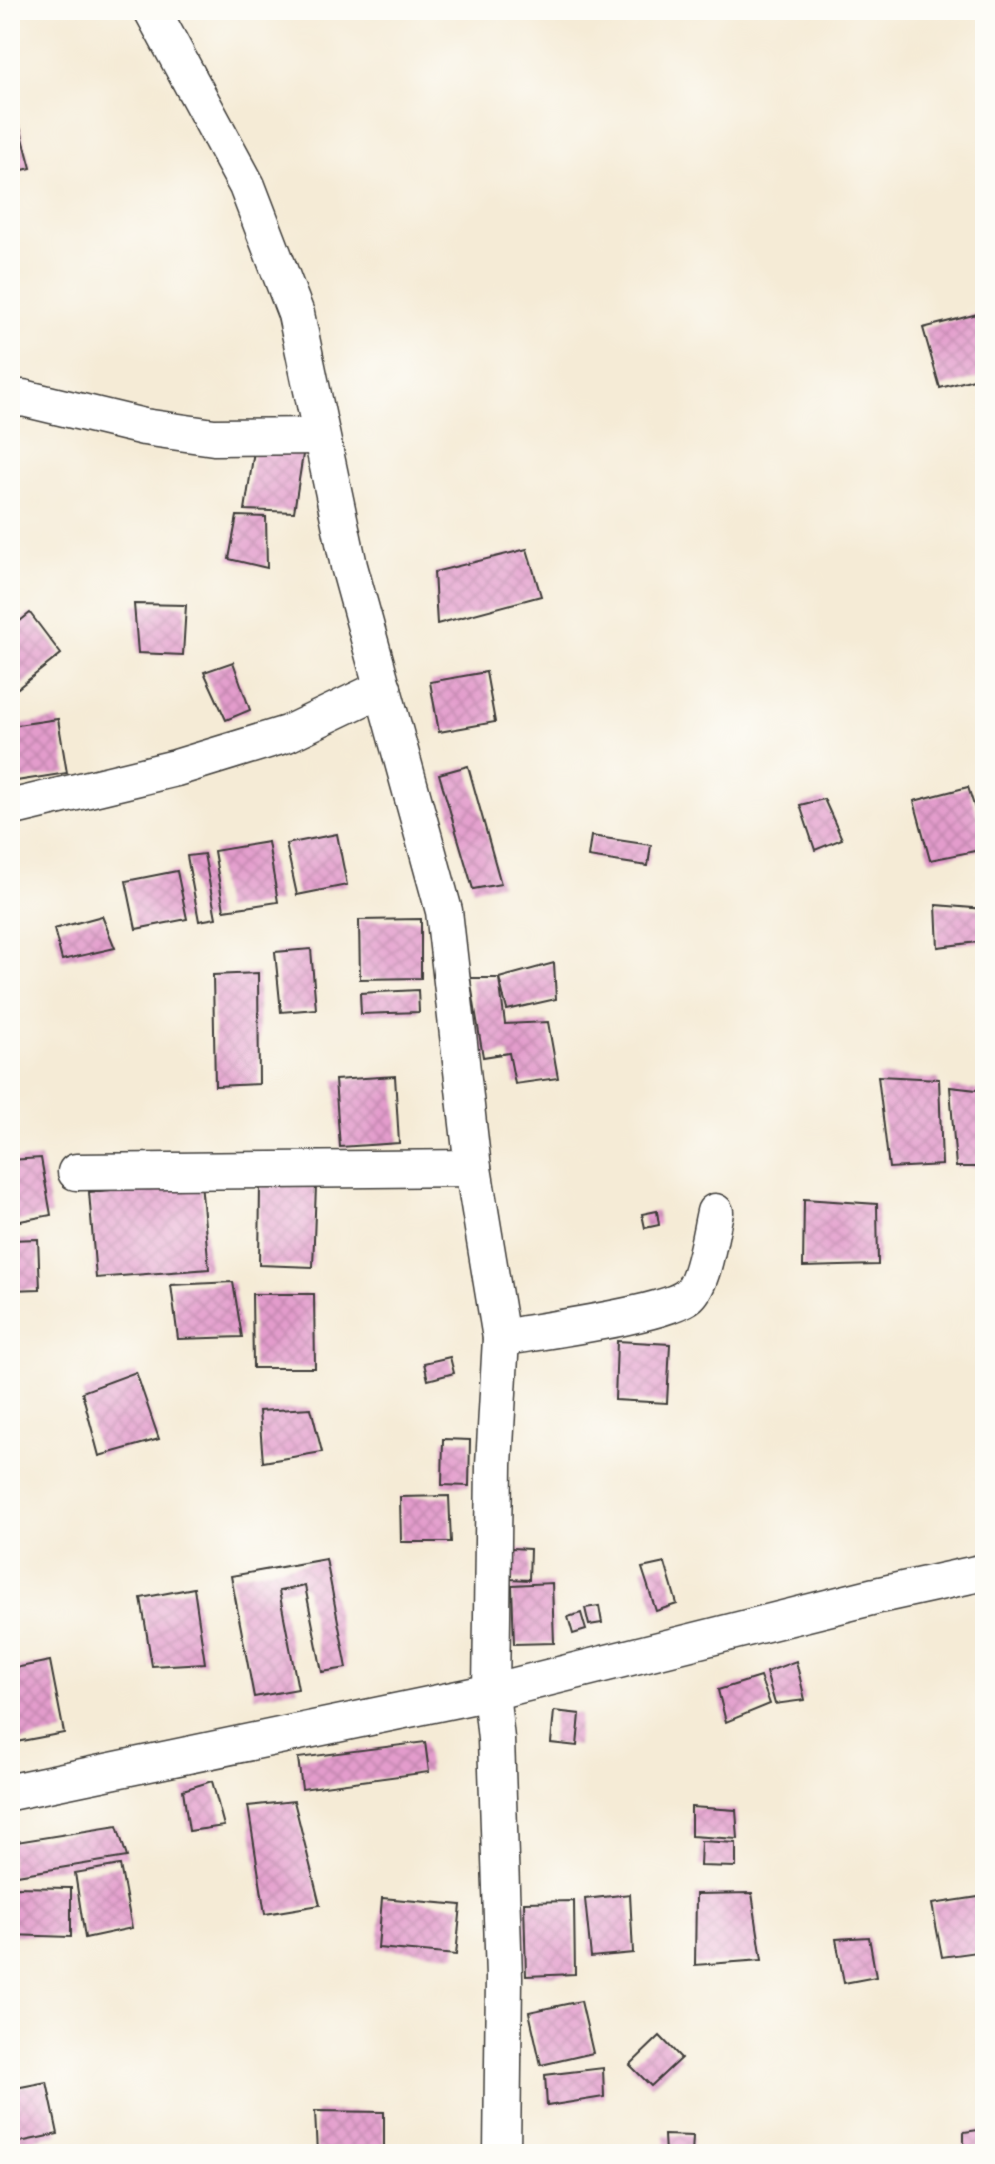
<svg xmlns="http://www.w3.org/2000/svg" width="995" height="2164" viewBox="0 0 995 2164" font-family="Mali,sans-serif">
	<defs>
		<pattern id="building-cross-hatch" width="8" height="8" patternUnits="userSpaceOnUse" patternTransform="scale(2)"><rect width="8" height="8" fill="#e39ccc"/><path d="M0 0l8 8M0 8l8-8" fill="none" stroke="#c286af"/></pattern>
	</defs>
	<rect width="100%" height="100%" fill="#fdfcf7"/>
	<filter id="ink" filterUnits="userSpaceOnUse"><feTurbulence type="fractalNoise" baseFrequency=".0125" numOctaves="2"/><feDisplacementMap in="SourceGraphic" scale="16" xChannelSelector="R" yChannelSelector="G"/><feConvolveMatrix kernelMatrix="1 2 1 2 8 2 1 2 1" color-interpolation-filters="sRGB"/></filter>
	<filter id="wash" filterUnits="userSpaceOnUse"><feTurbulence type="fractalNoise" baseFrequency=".006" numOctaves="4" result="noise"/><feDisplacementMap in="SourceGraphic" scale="32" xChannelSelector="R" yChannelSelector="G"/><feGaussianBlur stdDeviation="1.8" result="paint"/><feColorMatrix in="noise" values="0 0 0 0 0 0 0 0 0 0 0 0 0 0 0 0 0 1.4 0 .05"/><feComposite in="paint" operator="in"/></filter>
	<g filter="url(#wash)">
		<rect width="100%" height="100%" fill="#f5ebd6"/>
		<g id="blocks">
			<g fill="url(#building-cross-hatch)">
				<polygon points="20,127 31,168 10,173 10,129"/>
				<polygon points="985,312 985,376 940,388 923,328"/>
				<polygon points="255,444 304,448 294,512 245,510"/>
				<polygon points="237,516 266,517 267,568 229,559"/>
				<polygon points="527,549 541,596 437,624 434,572"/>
				<polygon points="134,604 186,605 183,655 138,653"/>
				<polygon points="30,613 61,654 18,688 10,678 10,629"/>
				<polygon points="233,662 250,710 226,720 204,672"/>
				<polygon points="486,672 495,722 439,732 430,682"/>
				<polygon points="58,719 67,773 10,782 10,726"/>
				<polygon points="468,766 501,884 473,889 439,774"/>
				<polygon points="968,787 985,840 985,849 930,860 914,801"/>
				<polygon points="824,799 842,839 815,850 800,805"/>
				<polygon points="337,834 347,885 297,895 286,844"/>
				<polygon points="591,836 651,845 648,866 588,857"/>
				<polygon points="268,842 278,902 224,910 214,851"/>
				<polygon points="204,854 216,918 199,921 187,856"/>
				<polygon points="177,871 187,919 136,929 126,881"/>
				<polygon points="936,905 985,909 985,941 938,947"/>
				<polygon points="102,916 115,948 62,960 54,929"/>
				<polygon points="421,919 421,978 360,979 359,920"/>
				<polygon points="311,949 316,1009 281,1012 275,952"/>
				<polygon points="554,963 556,999 507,1010 499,978"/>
				<polygon points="258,973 259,1084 215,1086 213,975"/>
				<polygon points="470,978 499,978 505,1024 548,1022 558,1078 515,1084 509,1053 483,1057"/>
				<polygon points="418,990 419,1012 361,1014 360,993"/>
				<polygon points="395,1076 399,1143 340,1147 335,1080"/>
				<polygon points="878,1076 939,1079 942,1165 889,1168"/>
				<polygon points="950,1087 985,1091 985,1167 956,1167"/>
				<polygon points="41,1158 51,1215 10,1223 10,1160"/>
				<polygon points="201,1182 209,1269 96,1278 89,1192"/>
				<polygon points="260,1185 316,1186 313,1267 259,1265"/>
				<polygon points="804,1199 877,1204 878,1265 803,1267"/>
				<polygon points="657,1211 659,1225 645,1228 642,1214"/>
				<polygon points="38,1239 40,1289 10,1290 10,1240"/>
				<polygon points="233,1282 242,1337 178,1339 171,1285"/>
				<polygon points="252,1294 314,1294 315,1368 253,1368"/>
				<polygon points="617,1341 670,1344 667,1403 615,1400"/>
				<polygon points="450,1357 454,1373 428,1380 424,1363"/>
				<polygon points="136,1372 159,1439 99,1456 82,1392"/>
				<polygon points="311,1408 322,1452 263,1462 259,1411"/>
				<polygon points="443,1439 470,1440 469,1486 442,1485"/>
				<polygon points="449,1496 451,1542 401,1542 400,1497"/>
				<polygon points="511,1548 530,1549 529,1580 510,1579"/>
				<polygon points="326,1559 347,1668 322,1672 305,1586 279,1591 298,1689 254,1697 231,1576"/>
				<polygon points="665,1563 677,1604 656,1611 642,1568"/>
				<polygon points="552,1583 554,1643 514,1644 512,1585"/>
				<polygon points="194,1588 205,1663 152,1666 141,1598"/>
				<polygon points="599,1606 602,1623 589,1625 585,1608"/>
				<polygon points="581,1613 586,1630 573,1634 568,1617"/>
				<polygon points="50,1661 64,1733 16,1742 10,1711 10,1669"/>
				<polygon points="796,1661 805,1700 775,1704 766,1672"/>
				<polygon points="760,1677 770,1704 726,1722 718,1690"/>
				<polygon points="554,1711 580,1714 577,1746 551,1743"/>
				<polygon points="425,1742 429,1772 302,1789 298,1758"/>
				<polygon points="212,1781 224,1826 189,1831 183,1790"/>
				<polygon points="294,1801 320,1905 265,1914 248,1806"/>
				<polygon points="691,1807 736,1810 738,1839 691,1836"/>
				<polygon points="117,1826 127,1857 11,1876 10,1843"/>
				<polygon points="701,1841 736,1843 736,1867 700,1866"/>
				<polygon points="120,1865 132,1928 85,1938 75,1873"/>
				<polygon points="10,1887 71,1888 71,1937 10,1935"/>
				<polygon points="752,1893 762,1960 695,1965 696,1894"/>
				<polygon points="630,1894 633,1953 591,1957 585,1899"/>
				<polygon points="985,1896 985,1951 942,1957 932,1904"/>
				<polygon points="382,1898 461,1905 456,1955 378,1948"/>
				<polygon points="574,1901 575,1974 526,1976 524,1902"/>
				<polygon points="869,1937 876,1977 844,1983 836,1939"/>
				<polygon points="581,2001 593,2053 541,2065 529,2012"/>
				<polygon points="660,2036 681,2058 651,2086 630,2065"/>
				<polygon points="603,2068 604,2097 547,2106 545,2075"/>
				<polygon points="47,2082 58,2134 10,2144 10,2089"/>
				<polygon points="315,2111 384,2112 384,2154 317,2154"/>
				<polygon points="985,2129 985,2154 964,2154 964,2132"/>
				<polygon points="664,2135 693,2136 692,2154 665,2154"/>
			</g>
		</g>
	</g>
	<g filter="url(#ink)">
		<use href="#blocks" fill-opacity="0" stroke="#3d3b38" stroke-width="2"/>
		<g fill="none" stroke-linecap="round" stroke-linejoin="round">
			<g stroke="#3d3b38" stroke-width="39">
				<g id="minor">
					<polyline points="152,10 247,186 296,314 349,566 444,911 473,1168 501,1338 494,1465 491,1692 496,1739 504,1977 502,2154"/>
					<polyline points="10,400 23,398 144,427 214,437 321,436"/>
					<polyline points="10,808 176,768 287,734 383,688"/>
					<polyline points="76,1172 473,1168"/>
					<path d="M501 1338C537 1331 667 1315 689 1295 704 1281 710 1233 715 1212"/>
					<polyline points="10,1792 491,1692 875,1596 985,1572"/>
				</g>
			</g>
			<use href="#minor" stroke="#fff" stroke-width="36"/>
		</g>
	</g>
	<rect width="995" height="2164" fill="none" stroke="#fdfcf7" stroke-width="40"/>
</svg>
